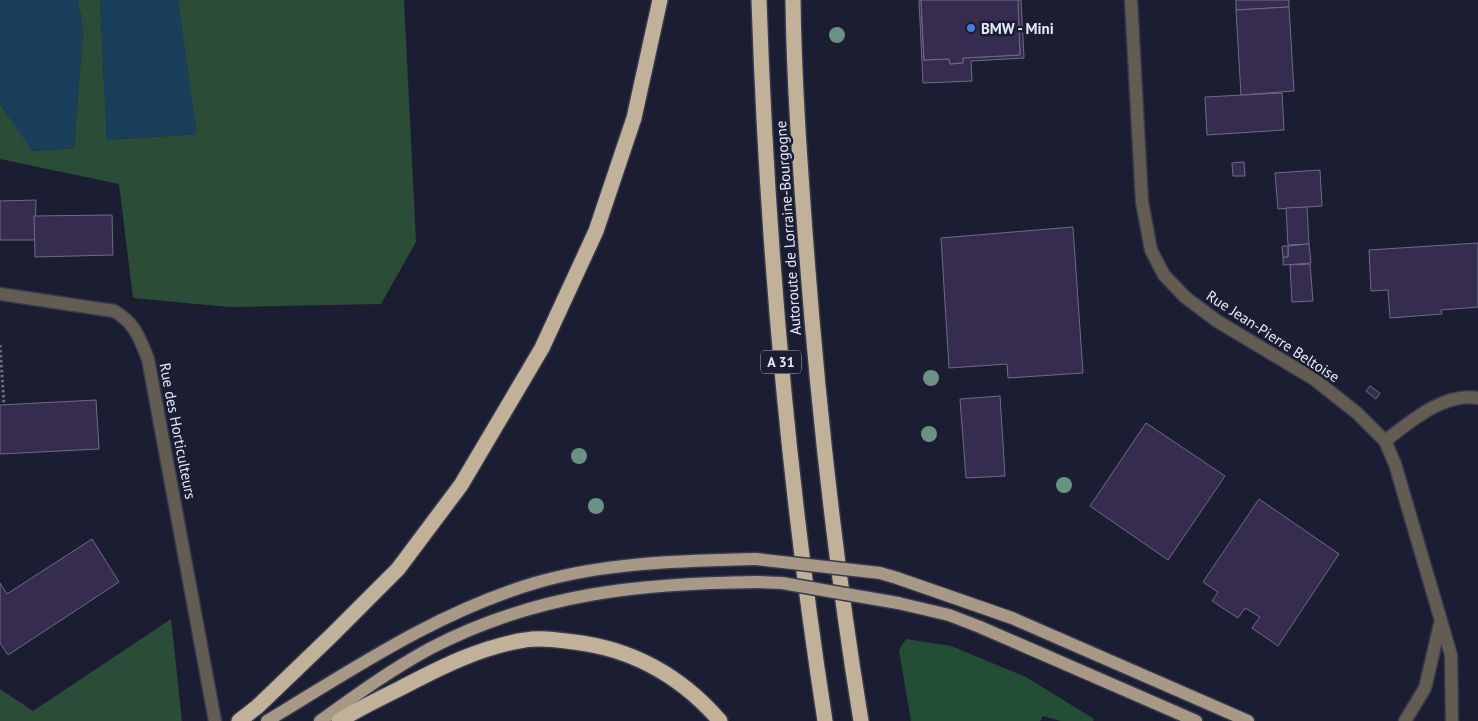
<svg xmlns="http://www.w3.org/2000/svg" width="1478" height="721" viewBox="0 0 1478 721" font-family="'PT Sans',sans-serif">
	<rect width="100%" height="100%" fill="#1b1e32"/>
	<g fill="#2b4c37">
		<polygon points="78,0 100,0 107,140 196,134 178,0 404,0 416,242 381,304 229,307 133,298 119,184 0,159 0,104 33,151 74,148 83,30"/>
		<polygon points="171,619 182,721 0,721 0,689 33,711"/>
	</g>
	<polygon fill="#234e35" points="906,639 951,646 1026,677 1094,719 1093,721 1061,721 1043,716 1040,721 911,721 899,650"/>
	<g fill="#1a3f5b">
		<polygon points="0,0 78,0 83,30 74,148 32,151 0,104"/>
		<polygon points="100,0 178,0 197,134 107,140"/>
	</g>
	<g fill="#352c50" stroke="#706b84">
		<polygon points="919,0 921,0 924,60 949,59 950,64 963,63 963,58 1020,55 1018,0 1021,0 1024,58 971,61 972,81 923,83"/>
		<polygon points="921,0 1018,0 1020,55 963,58 963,63 950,64 949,59 924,60"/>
		<polygon points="1236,0 1289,0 1289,7 1236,10"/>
		<polygon points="1289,7 1294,91 1241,95 1236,10"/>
		<polygon points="1282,93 1284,130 1207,135 1205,97"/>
		<polygon points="1244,162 1245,176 1233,176 1232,163"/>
		<polygon points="1320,170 1322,206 1278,209 1275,173"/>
		<polygon points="36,200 35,240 0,240 0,201"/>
		<polygon points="1307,207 1309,244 1288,245 1286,208"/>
		<polygon points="112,215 113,255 35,257 34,216"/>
		<polygon points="1073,227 1083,373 1008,378 1007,364 949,368 941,238"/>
		<polygon points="1478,243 1478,307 1441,310 1442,314 1390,318 1388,290 1371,291 1369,250"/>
		<polygon points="1309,244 1311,263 1283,265 1283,257 1288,257 1288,246"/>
		<polygon points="1282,246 1288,246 1288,257 1283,257"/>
		<polygon points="1310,264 1313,301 1292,302 1290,265"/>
		<polygon points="1370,386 1380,393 1376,399 1366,391"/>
		<polygon points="1000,396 1005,476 966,478 960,399"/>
		<polygon points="96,400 99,449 0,454 0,405"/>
		<polygon points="1146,423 1225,476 1168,560 1090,506"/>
		<polygon points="1259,499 1339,554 1278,646 1252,628 1260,617 1245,608 1238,618 1212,601 1218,592 1203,582"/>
		<polygon points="92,539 119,582 8,655 0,643 0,583 7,594"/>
	</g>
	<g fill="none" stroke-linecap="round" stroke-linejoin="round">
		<g stroke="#373a4e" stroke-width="15">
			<g id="minor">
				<polyline points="1131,0 1142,202 1151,250 1164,275 1185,297 1217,321 1314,379 1357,413 1385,441 1395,464 1451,655 1452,721"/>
				<path d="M0 294 114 311C135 323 139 337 148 359L215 721"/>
				<path d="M1385 441C1410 422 1444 392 1478 398"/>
				<polyline points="1405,721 1425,688 1440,624"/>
			</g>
		</g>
		<g stroke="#373a4e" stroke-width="15">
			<g id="primary">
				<polyline points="897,578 1012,618 1248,721"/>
				<polyline points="898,603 949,615 980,627 1196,721"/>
				<path d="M267 721C353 669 437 612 535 583 606 562 682 561 756 559"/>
				<path d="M320 721C356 695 392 669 431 648 537 593 642 583 758 582"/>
			</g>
		</g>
		<g stroke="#373a4e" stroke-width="18">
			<g id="motorway">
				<path d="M759 0C767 242 788 482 825 721"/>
				<path d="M793 0C794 82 800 164 806 245 818 405 835 563 861 721"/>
				<polyline points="239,721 257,707 332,635 398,569 461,485 542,348 596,231 634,118 660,0"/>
				<path d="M339 721C358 709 379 699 399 689 439 668 480 647 525 640 541 637 558 640 574 642 633 649 681 676 720 721"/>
			</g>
		</g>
		<polyline stroke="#6b6e7f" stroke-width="3" stroke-dasharray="2.5 2.5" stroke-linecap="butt" points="0,345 4,405"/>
		<use href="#minor" stroke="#635c53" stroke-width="12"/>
		<use href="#primary" stroke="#a79985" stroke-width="12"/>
		<use href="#motorway" stroke="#c2b199" stroke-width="15"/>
		<g stroke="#373a4e" stroke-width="15" stroke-linecap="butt">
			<g id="primary-bridge">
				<polyline points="756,559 880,573 897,578"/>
				<polyline points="758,582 782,583 898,603"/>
			</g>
		</g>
		<use href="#primary-bridge" stroke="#a79985" stroke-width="12"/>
	</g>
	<g fill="#6a9282">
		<circle cx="837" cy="35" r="8"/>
		<circle cx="931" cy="378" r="8"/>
		<circle cx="929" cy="434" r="8"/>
		<circle cx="579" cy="456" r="8"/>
		<circle cx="1064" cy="485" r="8"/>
		<circle cx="596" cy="506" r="8"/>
	</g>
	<circle fill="#3f7fe0" stroke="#1b1e32" stroke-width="2" cx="971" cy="28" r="5"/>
	<g text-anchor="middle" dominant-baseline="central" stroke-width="5" stroke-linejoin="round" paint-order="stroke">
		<rect fill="#1b1e32" stroke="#a9acbc" stroke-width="1" x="761" y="350.5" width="40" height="23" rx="4"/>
		<g font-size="14" font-weight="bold" fill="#e6e9f7">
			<text x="781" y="362">A 31</text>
		</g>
		<g font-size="15" font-weight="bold" fill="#e6e9f7" stroke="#1b1e32" text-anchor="start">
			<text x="981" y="28">BMW - Mini</text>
		</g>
		<g font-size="15" fill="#e6e9f7" stroke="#1b1e32">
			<text transform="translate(788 228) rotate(-94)">Autoroute de Lorraine-Bourgogne</text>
			<text transform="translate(1273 336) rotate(33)">Rue Jean-Pierre Beltoise</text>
			<text transform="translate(178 431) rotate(79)">Rue des Horticulteurs</text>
		</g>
	</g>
</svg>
